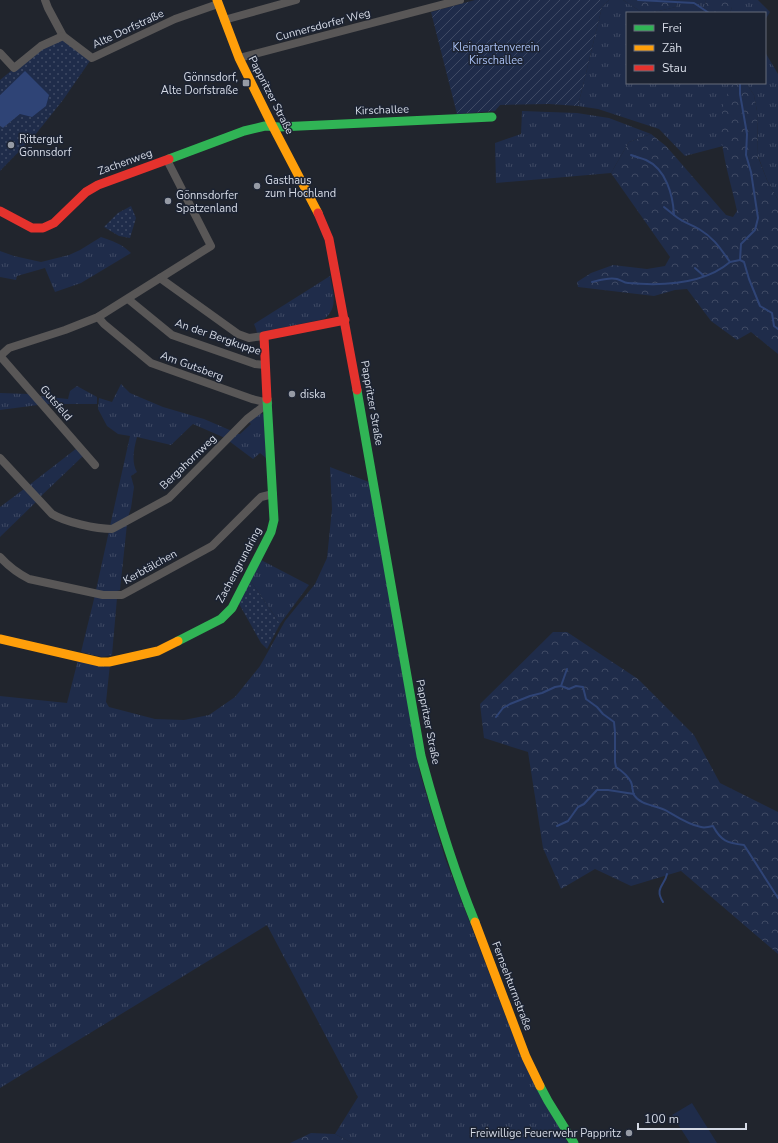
<svg xmlns="http://www.w3.org/2000/svg" width="778" height="1143" viewBox="0 0 778 1143" font-family="'Nunito Sans',sans-serif">
	<defs>
		<pattern id="grass-tufts" width="24" height="20" patternUnits="userSpaceOnUse"><rect width="24" height="20" fill="#1f2c4a"/><path d="M3 7l-1-3M5 7V3M7 7l1-3M15 17l-1-3M17 17v-4M19 17l1-3" fill="none" stroke="#3f4a64"/></pattern>
		<pattern id="forest-crowns" width="20" height="18" patternUnits="userSpaceOnUse"><rect width="20" height="18" fill="#1f2c4a"/><path d="M2 6a3 3 0 1 1 6 0M12 15a3 3 0 1 1 6 0" fill="none" stroke="#3f4a64"/></pattern>
		<pattern id="park-dots" width="8" height="8" patternUnits="userSpaceOnUse"><rect width="8" height="8" fill="#1f2c4a"/><path d="M2 2h.1M6 6h.1" fill="none" stroke="#3f4a64" stroke-width="1.8" stroke-linecap="round"/></pattern>
		<pattern id="garden-furrows" width="10" height="10" patternUnits="userSpaceOnUse"><rect width="10" height="10" fill="#1f2c4a"/><path d="M-1 1l2-2M0 10L10 0M9 11l2-2" fill="none" stroke="#3f4a64"/></pattern>
	</defs>
	<rect width="100%" height="100%" fill="#21252d"/>
	<g fill="url(#grass-tufts)">
		<polygon points="609,0 623,0 643,13 627,13 627,83 737,83 730,87 722,132 723,146 685,156 659,129 598,109 578,106 602,7"/>
		<polygon points="678,0 706,0 704,13 650,13 676,7"/>
		<polygon points="732,0 758,0 770,12 765,20 765,13 730,13 732,7"/>
		<polygon points="765,52 778,74 778,200 767,180 758,156 757,111 754,95 746,83 765,83"/>
		<polygon points="522,111 577,113 609,118 651,134 629,142 611,173 496,183 495,143 521,134"/>
		<path d="M101 237C113 241 122 244 131 253L81 283 55 292 45 268 17 276 16 280 0 277V251L14 256 41 262 69 255 80 250Z"/>
		<path d="M330 276C333 292 339 308 324 319L257 333 256 329 254 324Z"/>
		<path d="M121 384 130 393 144 399 163 407 204 419 232 431 225 438 193 424 171 445 137 437C134 448 131 462 137 472L131 476 134 487 131 508 128 517 110 526 130 436 118 434 107 426 98 409 99 398 112 402Z"/>
		<polygon points="77,386 97,397 97,404 45,404 39,396 68,399 70,391"/>
		<polygon points="0,393 30,394 38,405 0,410"/>
		<polygon points="261,413 264,415 266,458 260,453 253,459 229,441 236,434 240,434 251,424 248,421"/>
		<polygon points="77,448 83,456 40,497 28,486"/>
		<polygon points="330,467 369,482 420,773 445,858 522,1059 568,1143 352,1143 335,1134 358,1097 267,925 0,1088 0,696 67,703 78,660 110,664 106,702 109,707 155,719 184,720 209,715 235,697 260,666 285,621 315,584 327,558 332,509"/>
		<polygon points="24,489 36,502 0,537 0,507"/>
		<polygon points="127,524 120,590 111,593 96,590 109,531"/>
		<polygon points="261,560 309,585 280,624 250,580"/>
		<polygon points="95,595 117,598 112,655 102,657 81,652"/>
	</g>
	<g fill="url(#forest-crowns)">
		<polygon points="623,0 678,0 676,7 650,13 643,13"/>
		<polygon points="706,0 732,0 732,7 730,13 704,13"/>
		<path d="M737 83H746L754 95 757 111 758 157 767 180 778 200V354L751 332 737 340 711 321 687 289 675 290 654 296 578 287 577 282 591 273 613 265 647 269 665 266 670 257 611 173 629 142 651 134 666 146 726 215 733 217 737 211C730 177 716 142 723 107 725 100 728 93 730 86Z"/>
		<polygon points="553,632 567,632 638,679 694,735 720,783 778,812 778,954 681,871 631,886 595,869 561,889 543,848 528,752 484,738 480,704"/>
		<polygon points="311,1133 335,1134 352,1143 290,1143"/>
	</g>
	<g fill="url(#park-dots)">
		<polygon points="63,36 92,58 63,100 35,135 0,171 0,126 3,128 20,114 25,72 0,95 0,80 41,46"/>
		<polygon points="131,206 136,218 130,238 119,236 104,227 118,213"/>
		<polygon points="250,580 280,624 267,649 261,643 238,602"/>
	</g>
	<polygon fill="url(#garden-furrows)" points="475,0 609,0 602,7 578,106 549,104 500,105 495,111 457,114 431,12"/>
	<polygon fill="#1f2c4a" points="692,1103 717,1143 690,1143 672,1115"/>
	<polygon fill="#2f4476" points="25,71 49,95 46,106 32,117 20,114 3,128 0,126 0,95"/>
	<g fill="none" stroke-linecap="round" stroke-linejoin="round">
		<g stroke="#2f4476" stroke-width="2">
			<polyline points="638,0 694,3 709,13"/>
			<polyline points="740,83 740,94 747,134 746,155 751,172 758,218 755,230 741,244 740,260 744,262 749,279 760,306 772,313 774,326 778,329"/>
			<path d="M631 155C636 157 641 158 646 160 666 169 673 195 674 215 682 222 690 224 699 229 714 238 720 248 730 262L740 260"/>
			<polyline points="664,207 674,215"/>
			<polyline points="695,268 704,276"/>
			<path d="M592 282C600 280 609 277 617 279 621 280 624 283 628 283 662 286 703 285 730 262"/>
			<polyline points="561,686 567,669"/>
			<path d="M496 717 503 708 510 704 530 696 542 693 555 687 561 686 569 689 576 686 583 687 586 699 597 707 603 714 614 722 615 732V762L616 767C622 771 628 776 631 782 633 786 632 791 634 795 641 806 657 805 667 811 677 817 689 825 701 827 704 828 709 827 713 826 721 841 727 843 744 845L778 898"/>
			<polyline points="557,826 568,821 578,807 584,804 597,790 608,790 634,794"/>
			<path d="M663 902C654 888 665 885 667 874"/>
		</g>
		<g stroke="#595757" stroke-width="8">
			<polyline points="45,0 48,8 63,36"/>
			<polyline points="224,20 296,0"/>
			<polyline points="0,53 14,68 41,46 63,36 92,58 175,19 218,4"/>
			<polyline points="239,58 460,0"/>
			<polyline points="160,278 238,334 249,338 264,336"/>
			<polyline points="128,299 172,335 255,364 265,365"/>
			<polyline points="98,317 104,324 151,363 252,399 268,403"/>
			<polyline points="0,356 9,348 65,330 98,317 211,246 167,160"/>
			<polyline points="0,356 95,465"/>
			<path d="M0 458 52 514C65 522 96 529 112 529L169 498 247 419 268 403"/>
			<path d="M0 557C9 567 17 573 29 579L103 595H122L212 546 261 497 273 494"/>
		</g>
		<g stroke="#30b455" stroke-width="9">
			<polyline points="169,159 244,131 265,126 279,127 492,117"/>
			<path d="M357 390 421 756C436 812 453 868 475 922"/>
			<polyline points="178,641 221,619 232,608 271,532 274,520 267,399"/>
			<polyline points="540,1086 548,1101 574,1143"/>
		</g>
		<g stroke="#ff9f0a" stroke-width="9">
			<polyline points="217,0 239,58 272,125 318,213"/>
			<polyline points="0,639 100,662 109,662 158,651 178,641"/>
			<polyline points="475,922 526,1057 540,1086"/>
		</g>
		<g stroke="#e5322d" stroke-width="9">
			<polyline points="0,211 32,228 43,228 54,223 86,192 98,185 169,159"/>
			<polyline points="318,213 329,239 357,390"/>
			<polyline points="267,399 264,336 345,320"/>
		</g>
	</g>
	<g fill="#969ba5" stroke="#1c2332" stroke-width="1.5">
		<rect x="242" y="79" width="8" height="8" rx="2"/>
		<circle cx="11" cy="145" r="4"/>
		<circle cx="257" cy="186" r="4"/>
		<circle cx="168" cy="201" r="4"/>
		<circle cx="292" cy="394" r="4"/>
		<circle cx="629" cy="1133" r="4"/>
	</g>
	<g text-anchor="middle" dominant-baseline="central" stroke-width="3" stroke-linejoin="round" paint-order="stroke">
		<g font-size="11" fill="#d5dae5" stroke="#1c2332">
			<text transform="translate(323 25) rotate(-15)">Cunnersdorfer Weg</text>
			<text transform="translate(128 29) rotate(-25)">Alte Dorfstraße</text>
			<text transform="translate(271 95) rotate(63)">Pappritzer Straße</text>
			<text transform="translate(382 110) rotate(-2)">Kirschallee</text>
			<text transform="translate(125 162) rotate(-20)">Zachenweg</text>
			<text transform="translate(218 337) rotate(19)">An der Bergkuppe</text>
			<text transform="translate(192 366) rotate(20)">Am Gutsberg</text>
			<text transform="translate(56 403) rotate(49)">Gutsfeld</text>
			<text transform="translate(372 403) rotate(80)">Pappritzer Straße</text>
			<text transform="translate(188 462) rotate(-44)">Bergahornweg</text>
			<text transform="translate(239 565) rotate(-62)">Zachengrundring</text>
			<text transform="translate(150 567) rotate(-29)">Kerbtälchen</text>
			<text transform="translate(428 722) rotate(79)">Pappritzer Straße</text>
			<text transform="translate(512 986) rotate(69)">Fernsehturmstraße</text>
		</g>
		<g font-size="11" fill="#a8bff1" stroke="#1c2332">
			<text x="496" y="47">Kleingartenverein<tspan x="496" dy="13">Kirschallee</tspan></text>
		</g>
		<g font-size="11" fill="#d5dae5" stroke="#1c2332" text-anchor="start">
			<text x="238" y="77" text-anchor="end">Gönnsdorf,<tspan x="238" dy="13">Alte Dorfstraße</tspan></text>
			<text x="19" y="139">Rittergut<tspan x="19" dy="13">Gönnsdorf</tspan></text>
			<text x="265" y="180">Gasthaus<tspan x="265" dy="13">zum Hochland</tspan></text>
			<text x="176" y="195">Gönnsdorfer<tspan x="176" dy="13">Spatzenland</tspan></text>
			<text x="300" y="394">diska</text>
			<text x="621" y="1133" text-anchor="end">Freiwillige Feuerwehr Pappritz</text>
		</g>
	</g>
	<rect x="626" y="12" width="140" height="72" fill="#1c2332" stroke="#666c7a"/>
	<rect x="634" y="25" width="20" height="6" fill="#30b455" stroke="#666c7a"/>
	<text x="662" y="32" font-size="12" fill="#d5dae5">Frei</text>
	<rect x="634" y="45" width="20" height="6" fill="#ff9f0a" stroke="#666c7a"/>
	<text x="662" y="52" font-size="12" fill="#d5dae5">Zäh</text>
	<rect x="634" y="65" width="20" height="6" fill="#e5322d" stroke="#666c7a"/>
	<text x="662" y="72" font-size="12" fill="#d5dae5">Stau</text>
	<path d="M638 1123v6h108v-6" fill="none" stroke="#d5dae5" stroke-width="2"/>
	<text x="644" y="1123" font-size="12" fill="#d5dae5" stroke="#1c2332" stroke-width="3" paint-order="stroke">100 m</text>
</svg>
